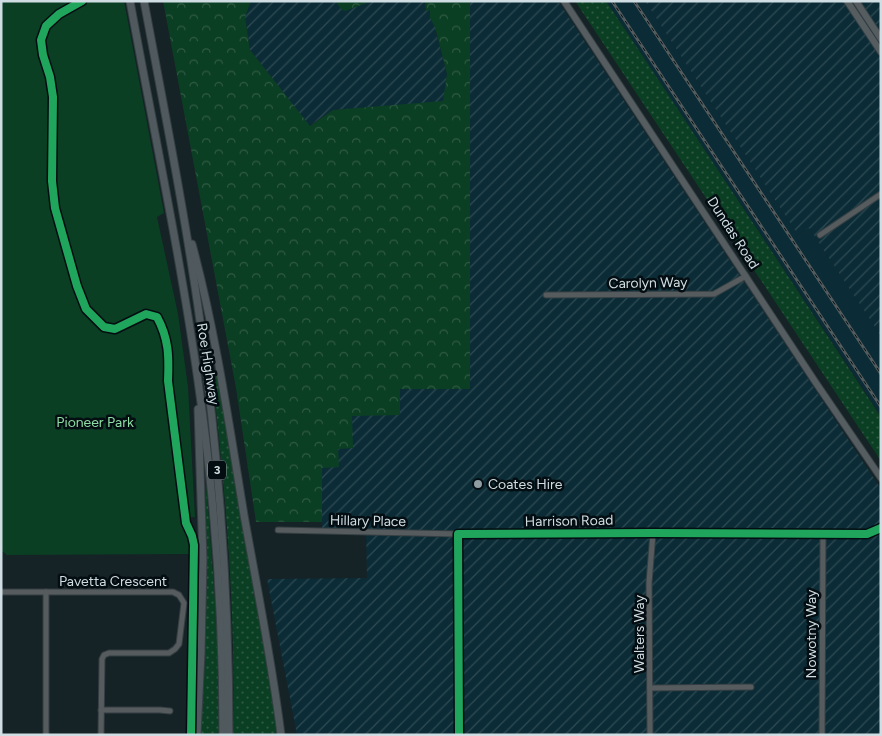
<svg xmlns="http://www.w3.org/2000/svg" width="882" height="736" viewBox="0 0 882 736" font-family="Figtree,sans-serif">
	<defs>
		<pattern id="industrial-furrows" width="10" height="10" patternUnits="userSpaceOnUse" patternTransform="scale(1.25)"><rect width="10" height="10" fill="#0b2c36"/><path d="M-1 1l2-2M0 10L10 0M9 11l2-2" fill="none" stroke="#2e4a53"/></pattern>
		<pattern id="grass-dots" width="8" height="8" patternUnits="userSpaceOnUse" patternTransform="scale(1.25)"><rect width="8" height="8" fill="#0b3f23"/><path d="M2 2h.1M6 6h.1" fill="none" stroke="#2e5a43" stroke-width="1.8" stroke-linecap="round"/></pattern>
		<pattern id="forest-crowns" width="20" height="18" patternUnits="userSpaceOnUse" patternTransform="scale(1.25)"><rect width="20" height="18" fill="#0b3f23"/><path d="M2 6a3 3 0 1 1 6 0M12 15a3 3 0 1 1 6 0" fill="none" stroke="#2e5a43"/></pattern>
	</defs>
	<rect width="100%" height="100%" fill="#152226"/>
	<polygon fill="#0b2c36" points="606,1 645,1 798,235 809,228 881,336 881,416"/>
	<g fill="url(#industrial-furrows)">
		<polygon points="251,1 440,1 436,32 447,74 444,102 333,110 309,126 250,50 245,17"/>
		<polygon points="470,1 558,1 881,489 881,735 297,735 267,579 367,578 366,532 322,531 322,468 338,448 352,416 399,389 470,389"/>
		<polygon points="645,1 881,1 881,336 809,228 798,235"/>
	</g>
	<g fill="url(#grass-dots)">
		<polygon points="575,1 606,1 642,55 881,417 881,461"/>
		<path d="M219 374 254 583 278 735H233C236 615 226 494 212 375Z"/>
		<polygon points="205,468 217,627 219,735 200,735 206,555"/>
	</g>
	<g fill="url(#forest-crowns)">
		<polygon points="163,1 251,1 245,17 250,50 310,126 333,110 443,101 447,74 435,27 430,18 430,10 426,11 425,1 470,1 470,389 400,389 400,415 352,416 353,448 338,449 339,467 322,468 322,522 256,522 236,388"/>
		<polygon points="335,1 372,1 345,11 342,10"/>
	</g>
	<polygon fill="#0b3f23" points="1,1 124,1 164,213 157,217 178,314 188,387 195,517 183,518 183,524 190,537 192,554 7,555 1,550"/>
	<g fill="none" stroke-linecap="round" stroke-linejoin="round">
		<g stroke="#353f43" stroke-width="7">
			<g id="minor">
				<polyline points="820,235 881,194"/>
				<polyline points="546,295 714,294 746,276"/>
				<polyline points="278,530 458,534"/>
				<polyline points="1,592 173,592 179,595 184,603 179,644 175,649 169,653 109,653 104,655 102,659 101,735"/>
				<polyline points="46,592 46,735"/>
				<polyline points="650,688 751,687"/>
				<polyline points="101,710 160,710 170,711"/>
				<polyline points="459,735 458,534 653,533 867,534 881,528"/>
				<polyline points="650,735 649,583 653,533"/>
				<polyline points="822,735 823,533"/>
			</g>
		</g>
		<g stroke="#353f43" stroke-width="8">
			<g id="major">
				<polyline points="564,1 816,383 881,478"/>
				<polyline points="847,1 881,52"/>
				<polyline points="856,1 881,39"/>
			</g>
		</g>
		<g stroke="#353f43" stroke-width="9">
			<g id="highway">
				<path d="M130 1C153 127 180 254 198 381 215 498 223 617 223 735"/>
				<path d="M144 1C164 108 185 214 200 321 219 458 229 596 229 735"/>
				<path d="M192 244C216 333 229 424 244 515 257 588 272 661 281 735"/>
				<polyline points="197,735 201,653 203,560 198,409"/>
			</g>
		</g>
		<use href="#minor" stroke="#565b5e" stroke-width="5"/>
		<use href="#major" stroke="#555d61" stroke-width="6"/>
		<use href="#highway" stroke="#50595d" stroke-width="7"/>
		<g stroke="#545c5e" stroke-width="3">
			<g id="rail">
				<polyline points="612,1 881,407"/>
				<polyline points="634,1 881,374"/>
			</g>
		</g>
		<use href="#rail" stroke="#040d11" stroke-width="1" stroke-dasharray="4" stroke-linecap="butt"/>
		<g stroke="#040d11" stroke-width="11">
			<g id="cycleway">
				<path d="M82 1 59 14 46 26 41 40 43 55 50 77 53 97 52 181 55 208 77 286 86 309 104 327 115 329 146 314 157 317C169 339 169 357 168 381L186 523 192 536 194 545 191 735"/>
				<polyline points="459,735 458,534 653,533 867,534 881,528"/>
			</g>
		</g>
		<use href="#cycleway" stroke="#20a55d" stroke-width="8"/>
	</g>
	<circle fill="#8f9ca1" stroke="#040d11" stroke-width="2" cx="478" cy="484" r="5"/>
	<g text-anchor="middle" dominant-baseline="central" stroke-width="5" stroke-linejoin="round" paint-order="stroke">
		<rect fill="#040d11" stroke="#939fa4" stroke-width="1" x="208" y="460.5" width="18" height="19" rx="4"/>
		<g font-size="12" font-weight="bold" fill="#d0dee3">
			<text x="217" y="470">3</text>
		</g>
		<g font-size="14" fill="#d0dee3" stroke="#040d11">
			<text transform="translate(733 233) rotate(57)">Dundas Road</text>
			<text transform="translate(648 283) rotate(-1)">Carolyn Way</text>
			<text transform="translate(208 364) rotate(81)">Roe Highway</text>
			<text transform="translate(368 521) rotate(1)">Hillary Place</text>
			<text transform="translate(569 521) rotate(-1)">Harrison Road</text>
			<text x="113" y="581">Pavetta Crescent</text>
			<text transform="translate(639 634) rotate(-90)">Walters Way</text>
			<text transform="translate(811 634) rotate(-90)">Nowotny Way</text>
		</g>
		<g font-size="14" fill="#8cdea4" stroke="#040d11">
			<text x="95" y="422">Pioneer Park</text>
		</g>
		<g font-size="14" fill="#d0dee3" stroke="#040d11" text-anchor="start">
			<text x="488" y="484">Coates Hire</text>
		</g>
	</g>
	<rect width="882" height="736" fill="none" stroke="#d0dee3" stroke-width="5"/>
</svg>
